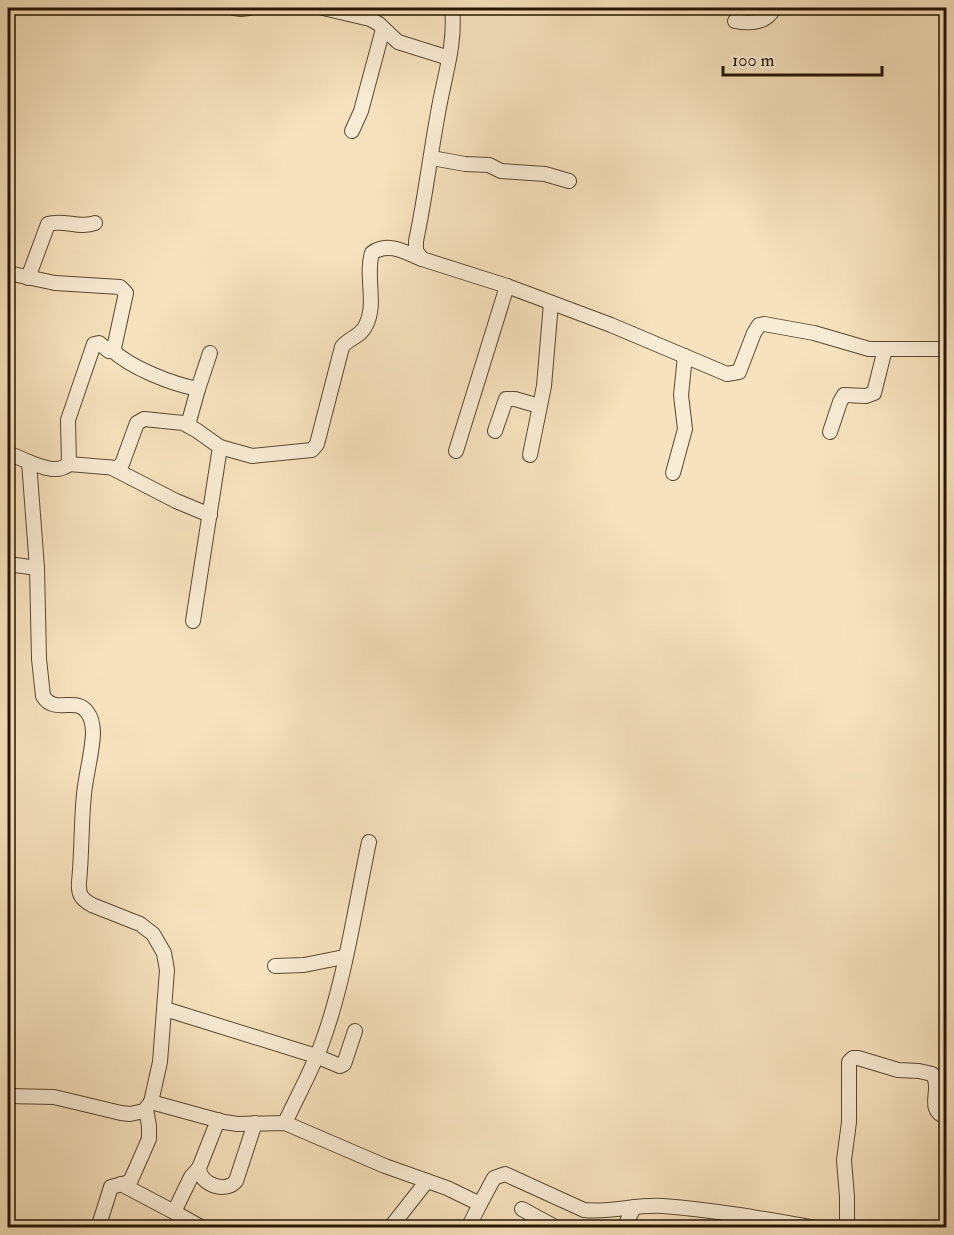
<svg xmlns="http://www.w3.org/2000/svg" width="954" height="1235" viewBox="0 0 954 1235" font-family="'IM FELL Double Pica',serif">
	<rect width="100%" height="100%" fill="#f6e2be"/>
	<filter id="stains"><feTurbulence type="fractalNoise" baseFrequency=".00333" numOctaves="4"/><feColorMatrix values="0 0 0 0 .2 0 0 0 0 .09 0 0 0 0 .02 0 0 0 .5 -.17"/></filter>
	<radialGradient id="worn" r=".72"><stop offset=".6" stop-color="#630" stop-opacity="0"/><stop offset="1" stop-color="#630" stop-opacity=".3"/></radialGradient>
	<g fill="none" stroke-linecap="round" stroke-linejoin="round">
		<g stroke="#5a4830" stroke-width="16">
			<g id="minor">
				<polyline points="234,8 241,9 249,8"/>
				<polyline points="323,8 370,19 379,24 398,42 449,58"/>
				<path d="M452 8C456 44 444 77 438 113 430 156 425 199 416 241V251L422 259 507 286 611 325 727 374 739 372 754 333 759 325 764 324 814 333 869 349H946"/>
				<path d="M735 21C750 24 767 23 774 8"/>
				<polyline points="352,131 361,111 383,29"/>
				<polyline points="432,158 465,164 489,165 501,171 545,174 569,181"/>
				<path d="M8 273 55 283 120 287 126 293 114 348 109 351 99 343 94 344 68 420 69 464C57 474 43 467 29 462"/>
				<path d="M28 278 48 224C64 219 79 229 95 223"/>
				<path d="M112 350C131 368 172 384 198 389L210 353"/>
				<polyline points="188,425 198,389"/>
				<polyline points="495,431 506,399 515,399 539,406"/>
				<polyline points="830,432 840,402 844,395 866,396 874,393 885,349"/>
				<polyline points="456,451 507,286"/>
				<path d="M8 453 29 462 37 568 39 659 43 696C54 715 76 696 87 712 92 718 93 727 93 734 92 754 86 774 84 794 81 824 82 853 79 882 78 894 81 899 92 905L140 924 153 934 164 953 167 970 160 1062 151 1102"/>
				<polyline points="530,455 544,386 551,303"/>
				<path d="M69 464 117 468 122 464 137 423 144 419 183 423 196 430 220 447 252 456 312 450 317 444 342 347C348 338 361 337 366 325 377 303 365 276 372 253 388 241 407 253 422 259"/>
				<polyline points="114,469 176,501 210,515"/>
				<polyline points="673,473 685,429 681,395 685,356"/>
				<polyline points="8,564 37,568"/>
				<polyline points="193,621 220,447"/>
				<polyline points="275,966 304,965 344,957"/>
				<polyline points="165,1009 316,1056 340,1066 344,1064 355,1031"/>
				<path d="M8 1096 54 1097 121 1113 130 1114 144 1111 151 1102 224 1122 238 1124 285 1123 385 1166 447 1188 480 1204 494 1178 505 1174 584 1210C611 1213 637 1204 663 1206 715 1210 765 1219 816 1228"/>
				<path d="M218 1120 199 1168C200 1184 225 1194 236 1181L255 1123"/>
				<path d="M285 1123C297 1097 312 1070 322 1043 345 980 355 908 369 842"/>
				<polyline points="199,1168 191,1177 174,1212 201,1227"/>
				<polyline points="121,1184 174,1212"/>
				<polyline points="522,1209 557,1228"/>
				<polyline points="98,1228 111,1187 130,1182 149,1139 149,1126 146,1109"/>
				<polyline points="390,1228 427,1181"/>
				<polyline points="468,1228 480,1204"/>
				<polyline points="624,1228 634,1207"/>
				<path d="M847 1228V1197L844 1160 849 1122V1062L853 1058H858L898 1070 919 1071 932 1074C944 1087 924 1110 946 1117"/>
			</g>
		</g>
		<use href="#minor" stroke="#f9ecd5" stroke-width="14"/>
	</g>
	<rect width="954" height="1235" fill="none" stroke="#f6e2be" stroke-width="30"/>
	<rect x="9" y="9" width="936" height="1217" fill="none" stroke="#261400" stroke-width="3"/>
	<rect x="15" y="15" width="924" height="1205" fill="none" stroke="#261400" stroke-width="1.5"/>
	<path d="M723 66v9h159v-9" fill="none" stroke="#261400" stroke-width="3"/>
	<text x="732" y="66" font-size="18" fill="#261400" stroke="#f9ecd5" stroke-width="4.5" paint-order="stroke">100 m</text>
	<rect width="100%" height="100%" filter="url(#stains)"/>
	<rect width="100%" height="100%" fill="url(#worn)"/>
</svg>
